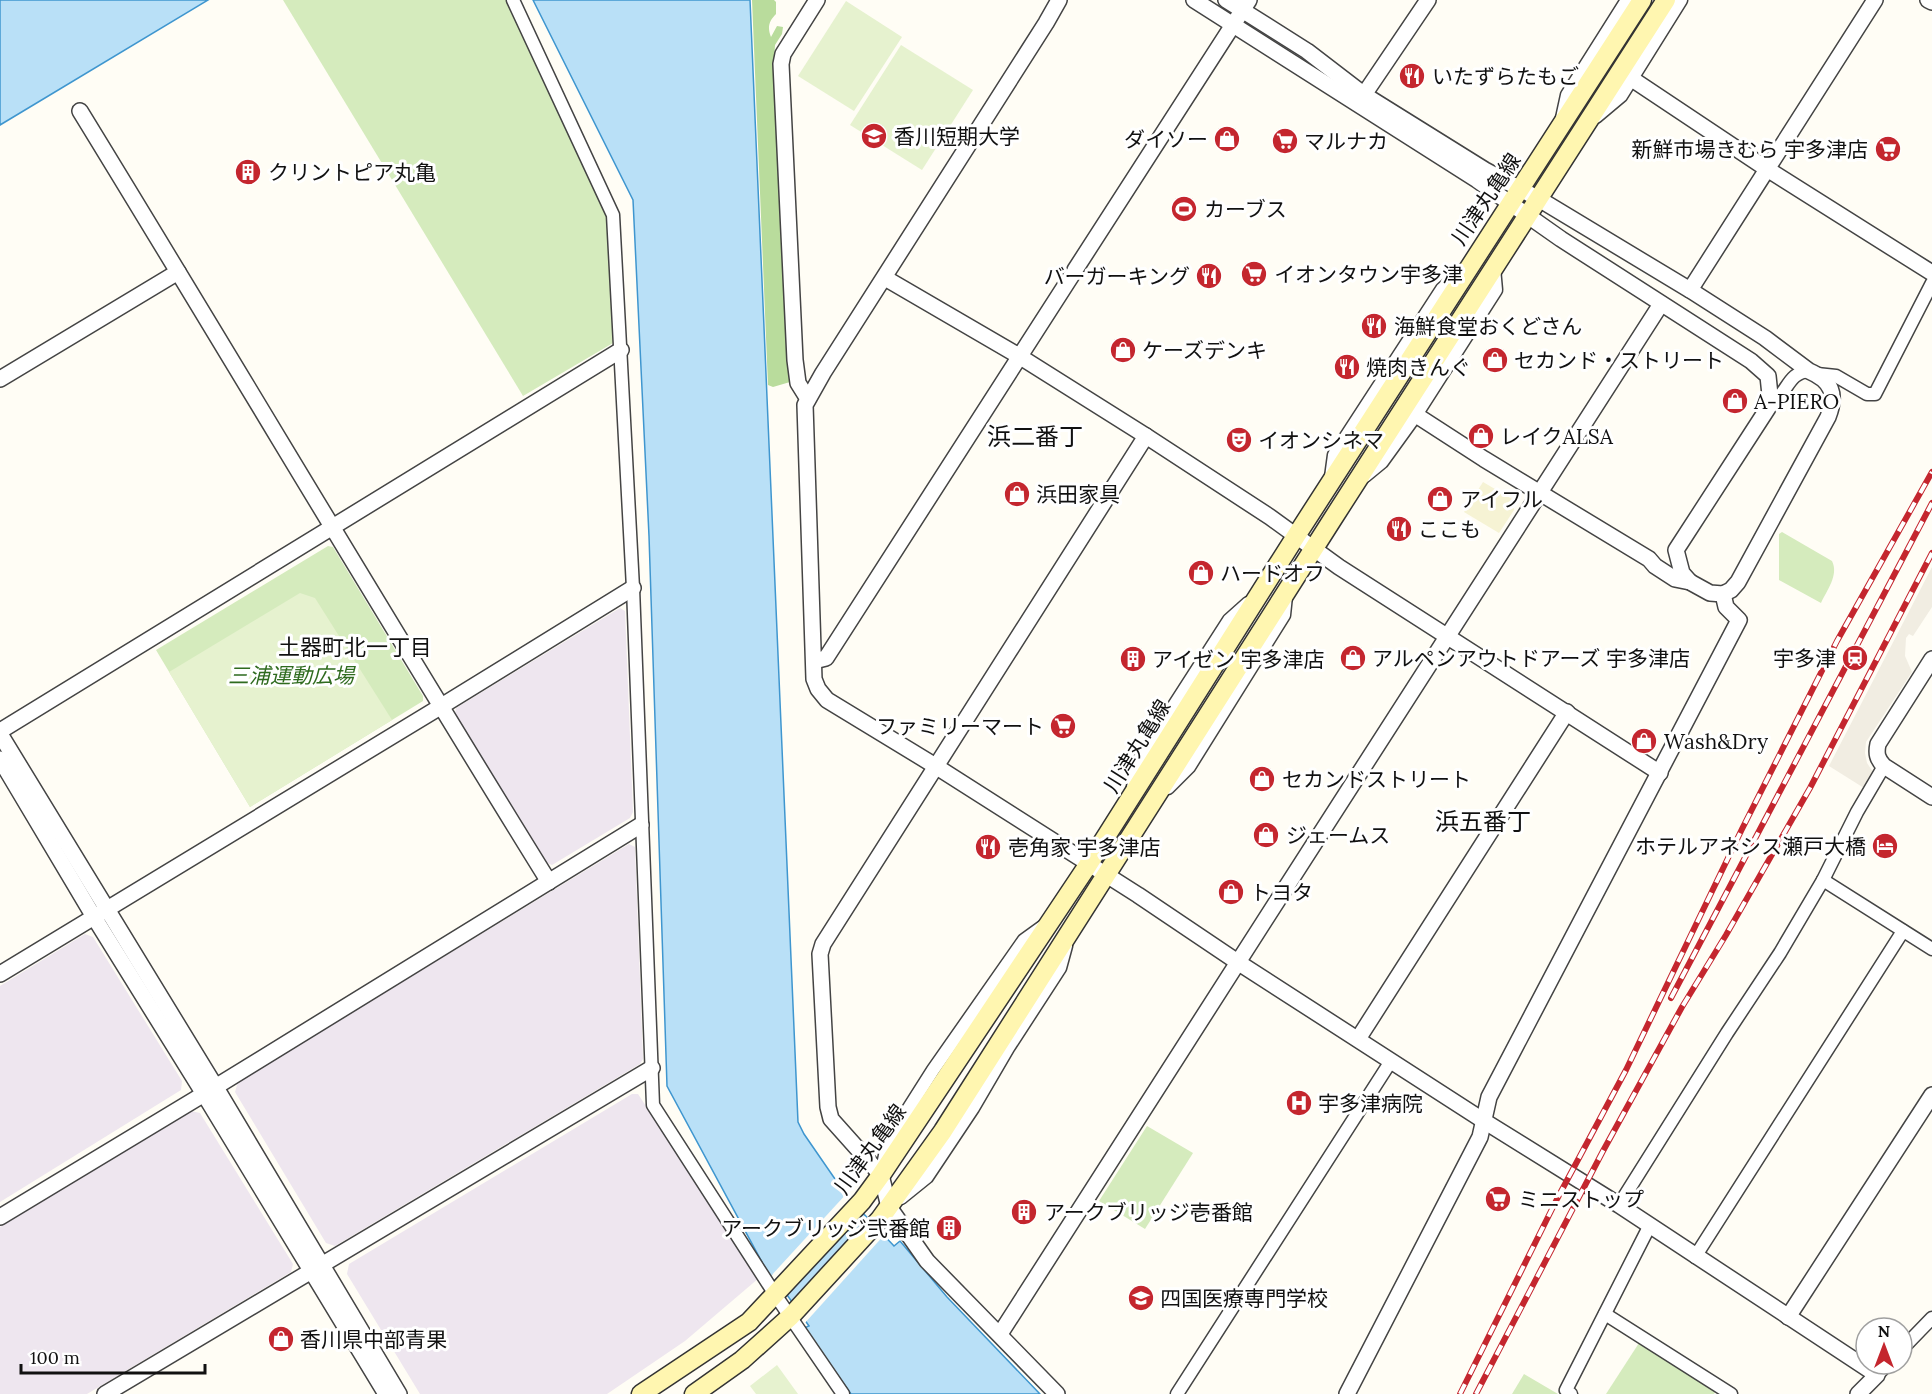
<svg xmlns="http://www.w3.org/2000/svg" width="1932" height="1394" viewBox="0 0 1932 1394" font-family="Lora,'Noto Sans JP',serif">
	<rect width="100%" height="100%" fill="#fffdf5"/>
	<g fill="#eee6ef">
		<polygon points="620,608 625,611 633,812 630,818 552,865 547,863 455,714 456,708"/>
		<polygon points="629,844 635,847 643,1059 640,1064 335,1246 326,1243 235,1092 238,1082"/>
		<polygon points="85,934 93,937 182,1081 181,1090 0,1202 0,986"/>
		<polygon points="632,1094 638,1094 759,1278 685,1341 607,1394 420,1394 347,1274 349,1264"/>
		<polygon points="191,1111 200,1113 293,1264 291,1272 87,1394 0,1394 0,1227"/>
	</g>
	<polygon fill="#f6f3d4" points="1483,482 1512,499 1514,510 1499,533 1464,512"/>
	<g fill="#d5ebbd">
		<polygon points="283,0 508,0 607,216 613,343 523,396"/>
		<path d="M1782 532 1832 561C1839 575 1827 590 1821 603L1779 580V534Z"/>
		<polygon points="328,546 333,547 423,696 423,701 250,807 156,650"/>
		<polygon points="1147,1126 1193,1153 1145,1229 1099,1201"/>
		<polygon points="1639,1343 1715,1392 1714,1394 1606,1394"/>
		<polygon points="1524,1374 1558,1394 1512,1394"/>
	</g>
	<path fill="#b9dc9c" d="M752 0H774L776 2V14C769 21 767 27 771 37L777 26 783 27 782 34 775 45 774 61 790 382 773 387 768 385Z"/>
	<g fill="#e6f2cf">
		<polygon points="846,1 902,37 854,111 798,76"/>
		<polygon points="901,45 973,90 922,170 850,125"/>
		<polygon points="300,593 315,598 392,720 250,807 169,672"/>
		<polygon points="777,1365 798,1394 756,1394 750,1386"/>
	</g>
	<polygon fill="#f1ede2" points="1932,567 1932,607 1913,636 1909,634 1906,638 1905,656 1912,672 1866,742 1865,753 1867,763 1873,772 1864,788 1829,766"/>
	<g fill="#b9e0f7" stroke="#3f96cf" stroke-width="1.5">
		<polygon points="0,0 208,0 0,125"/>
		<polygon points="533,0 750,0 798,1122 804,1134 846,1195 894,1246 900,1241 947,1297 1040,1394 851,1394 804,1328 809,1326 773,1275 770,1277 667,1086 649,536 633,200"/>
	</g>
	<g fill="#fffdf5">
		<polygon points="848,1192 862,1208 783,1295 770,1277"/>
		<polygon points="871,1217 886,1233 804,1324 791,1306"/>
	</g>
	<g fill="none" stroke-linecap="round" stroke-linejoin="round">
		<g stroke="#444" stroke-width="15">
			<g id="minor">
				<polyline points="513,0 613,215 633,588 653,1105 776,1296 843,1394"/>
				<polyline points="1596,117 1621,96 1681,0"/>
				<polyline points="1562,118 1567,95 1627,0"/>
				<polyline points="1817,374 1836,376 1867,394 1875,394 1932,283"/>
				<path d="M1768 408C1772 404 1776 401 1779 397 1789 385 1792 372 1809 371"/>
				<polyline points="1365,476 1382,462 1416,415 1496,290 1494,268"/>
				<polyline points="1331,477 1334,455 1442,289 1460,273"/>
				<polyline points="1133,787 1139,760 1229,620 1248,603"/>
				<polyline points="1168,788 1189,767 1284,615 1286,596"/>
				<polyline points="1823,880 1932,949"/>
				<polyline points="883,1165 888,1141 933,1070 1024,940 1042,927"/>
				<polyline points="901,1198 927,1177 973,1108 1008,1048 1060,968 1066,946"/>
				<polyline points="1619,1205 1727,1033 1780,953 1823,880 1857,812 1884,766"/>
				<polyline points="1695,1257 1903,931"/>
				<polyline points="1605,1314 1731,1394"/>
				<polyline points="1902,1349 1932,1318"/>
				<polyline points="1877,1375 1888,1364"/>
				<polyline points="1177,1394 1391,1061"/>
				<polyline points="1571,1394 1566,1390 1650,1225"/>
			</g>
		</g>
		<g stroke="#444" stroke-width="18">
			<g id="tertiary">
				<polyline points="1059,0 1046,23 823,373 805,405 814,679 818,689 827,700 937,767 1138,895 1239,963 1484,1121 1619,1205 1877,1375 1858,1394"/>
				<polyline points="1194,0 1477,180 1561,239 1751,361 1768,376 1770,395 1768,408 1676,550 1682,573 1690,582"/>
				<path d="M1226 0 1307 51 1363 94 1485 170 1539 199 1690 290 1765 338 1809 371C1832 381 1837 394 1828 417L1738 582 1731 590 1723 594 1710 593 1690 582 1675 579 1655 566 1649 559 1484 459 1416 415"/>
				<polyline points="1928,0 1932,2"/>
				<polyline points="1632,79 1767,169 1932,273"/>
				<polyline points="1359,102 1428,0"/>
				<path d="M80 111C237 367 390 626 549 882"/>
				<polyline points="1075,270 1249,0"/>
				<polyline points="885,278 1019,356 1146,436 1270,517 1339,567 1660,773"/>
				<polyline points="1690,290 1875,0"/>
				<polyline points="0,379 178,272"/>
				<polyline points="808,399 798,383 795,360 781,64 783,54 817,0"/>
				<path d="M1932 659 1878 744C1876 753 1877 759 1884 766L1932 797"/>
				<polyline points="814,661 826,658 1072,275"/>
				<polyline points="0,731 621,350"/>
				<polyline points="0,734 215,1086 399,1394"/>
				<polyline points="0,759 94,917 204,1094 386,1394"/>
				<polyline points="0,974 440,707 633,588"/>
				<polyline points="1358,1039 1567,712"/>
				<polyline points="0,1217 204,1094 641,825"/>
				<polyline points="1788,1317 1932,1095"/>
				<path d="M1000 1334C1221 991 1438 646 1661 304"/>
				<polyline points="105,1394 652,1068"/>
				<polyline points="1057,1394 927,1261 889,1207 881,1175 831,1119 828,1107 820,954 823,944 1146,436"/>
				<polyline points="1347,1394 1480,1137 1489,1097 1739,620 1726,607 1723,594"/>
			</g>
		</g>
		<g stroke="#333" stroke-width="21">
			<g id="secondary">
				<polyline points="641,1394 749,1322 862,1201 881,1175 1088,865 1296,536 1642,0"/>
				<polyline points="694,1394 742,1360 791,1316 880,1219 943,1131 1332,520 1666,0"/>
			</g>
		</g>
		<use href="#minor" stroke="#fff" stroke-width="12"/>
		<use href="#tertiary" stroke="#fff" stroke-width="15"/>
		<use href="#secondary" stroke="#fff6b0" stroke-width="18"/>
		<g stroke="#c4262e" stroke-width="6">
			<g id="rail">
				<polyline points="1671,998 1932,503"/>
				<polyline points="1460,1394 1557,1199 1626,1070 1742,829 1837,641 1932,472"/>
				<polyline points="1476,1394 1603,1151 1682,1007 1726,935 1810,788 1932,553"/>
			</g>
		</g>
		<use href="#rail" stroke="#fff" stroke-width="4" stroke-dasharray="11" stroke-linecap="butt"/>
	</g>
	<defs>
		<g id="restaurant-disc" transform="scale(1.35)"><circle r="9.5" fill="#c4262e" stroke="#fff"/><path d="M-5-6h1v4h1v-4h1v4h1v-4h1v5L-1.5 .5V6h-2V.5L-5-1ZM5-6V6H3V1.5H1.5Q1.5-4 5-6Z" fill="#fff"/></g>
		<g id="university-disc" transform="scale(1.35)"><circle r="9.5" fill="#c4262e" stroke="#fff"/><path d="M0-5L7-2L0 1L-7-2ZM-4 1L0 2.5L4 1V4Q0 6-4 4Z" fill="#fff"/></g>
		<g id="shop-disc" transform="scale(1.35)"><circle r="9.5" fill="#c4262e" stroke="#fff"/><path d="M-5-2.5h2.3a2.7 3.5 0 0 1 5.4 0H5L5.5 6h-11ZM-1.5-2.5h3a1.5 2.3 0 0 0-3 0Z" fill="#fff"/></g>
		<g id="supermarket-disc" transform="scale(1.35)"><circle r="9.5" fill="#c4262e" stroke="#fff"/><path d="M-6-5.5h2.5l.6 2H6L4.5 2H-2.5L-4.4-4H-6ZM-1.5 3.2a1.3 1.3 0 1 0 .1 0ZM3 3.2a1.3 1.3 0 1 0 .1 0Z" fill="#fff"/></g>
		<g id="building-disc" transform="scale(1.35)"><circle r="9.5" fill="#c4262e" stroke="#fff"/><path d="M-4-6H4V6H1V3H-1V6H-4ZM-2.5-4.3h1.7v1.8h-1.7ZM.8-4.3h1.7v1.8H.8ZM-2.5-1h1.7V.8h-1.7ZM.8-1h1.7V.8H.8Z" fill="#fff"/></g>
		<g id="stadium-disc" transform="scale(1.35)"><circle r="9.5" fill="#c4262e" stroke="#fff"/><path d="M0-5a6.5 5 0 1 0 0 10a6.5 5 0 1 0 0-10ZM-3.5-1.8h7v3.6h-7Z" fill="#fff"/></g>
		<g id="theatre-disc" transform="scale(1.35)"><circle r="9.5" fill="#c4262e" stroke="#fff"/><path d="M-5-5.5Q0-4 5-5.5V0Q5 5 0 6Q-5 5-5 0ZM-3.3-2.5H-1v1.5H-3.3ZM1-2.5H3.3v1.5H1ZM-2.8 1Q0 5.5 2.8 1Z" fill="#fff"/></g>
		<g id="station-disc" transform="scale(1.35)"><circle r="9.5" fill="#c4262e" stroke="#fff"/><path d="M-3-6H3Q5-6 5-4V2Q5 4 3 4L4.5 6H3L1.5 4h-3L-3 6H-4.5L-3 4Q-5 4-5 2V-4Q-5-6-3-6ZM-3.5-4v3h7v-3ZM-3.5 1v1.5H-2V1ZM2 1v1.5H3.5V1Z" fill="#fff"/></g>
		<g id="hotel-disc" transform="scale(1.35)"><circle r="9.5" fill="#c4262e" stroke="#fff"/><path d="M-6-4.5h1.5V1H6V5H4.5V3h-9V5H-6ZM-4 0a1.8 1.8 0 1 1 3.6 0ZM.5 0V-2.5h3Q6-2.5 6 0Z" fill="#fff"/></g>
		<g id="hospital-disc" transform="scale(1.35)"><circle r="9.5" fill="#c4262e" stroke="#fff"/><path d="M-5-5h3v3.5h4V-5h3V5h-3V1.5h-4V5h-3Z" fill="#fff"/></g>
	</defs>
	<g fill-rule="evenodd">
		<use href="#restaurant-disc" x="1412" y="76"/>
		<use href="#university-disc" x="874" y="136"/>
		<use href="#shop-disc" x="1227" y="139"/>
		<use href="#supermarket-disc" x="1285" y="141"/>
		<use href="#supermarket-disc" x="1888" y="149"/>
		<use href="#building-disc" x="248" y="172"/>
		<use href="#stadium-disc" x="1184" y="209"/>
		<use href="#supermarket-disc" x="1254" y="274"/>
		<use href="#restaurant-disc" x="1209" y="276"/>
		<use href="#restaurant-disc" x="1374" y="326"/>
		<use href="#shop-disc" x="1123" y="350"/>
		<use href="#shop-disc" x="1495" y="360"/>
		<use href="#restaurant-disc" x="1347" y="367"/>
		<use href="#shop-disc" x="1735" y="401"/>
		<use href="#shop-disc" x="1481" y="436"/>
		<use href="#theatre-disc" x="1239" y="440"/>
		<use href="#shop-disc" x="1017" y="494"/>
		<use href="#shop-disc" x="1440" y="499"/>
		<use href="#restaurant-disc" x="1399" y="529"/>
		<use href="#shop-disc" x="1201" y="573"/>
		<use href="#shop-disc" x="1353" y="658"/>
		<use href="#station-disc" x="1855" y="658"/>
		<use href="#building-disc" x="1133" y="659"/>
		<use href="#supermarket-disc" x="1063" y="726"/>
		<use href="#shop-disc" x="1644" y="741"/>
		<use href="#shop-disc" x="1262" y="779"/>
		<use href="#shop-disc" x="1266" y="835"/>
		<use href="#hotel-disc" x="1885" y="846"/>
		<use href="#restaurant-disc" x="988" y="847"/>
		<use href="#shop-disc" x="1231" y="892"/>
		<use href="#hospital-disc" x="1299" y="1103"/>
		<use href="#supermarket-disc" x="1498" y="1199"/>
		<use href="#building-disc" x="1024" y="1212"/>
		<use href="#building-disc" x="949" y="1228"/>
		<use href="#university-disc" x="1141" y="1298"/>
		<use href="#shop-disc" x="281" y="1339"/>
	</g>
	<g text-anchor="middle" dominant-baseline="central" stroke-width="6" stroke-linejoin="round" paint-order="stroke">
		<g font-size="21" fill="#111" stroke="#fff" text-anchor="start">
			<text x="1432" y="76">いたずらたもご</text>
			<text x="894" y="136">香川短期大学</text>
			<text x="1208" y="139" text-anchor="end">ダイソー</text>
			<text x="1304" y="141">マルナカ</text>
			<text x="1868" y="149" text-anchor="end">新鮮市場きむら 宇多津店</text>
			<text x="268" y="172">クリントピア丸亀</text>
			<text x="1204" y="209">カーブス</text>
			<text x="1274" y="274">イオンタウン宇多津</text>
			<text x="1190" y="276" text-anchor="end">バーガーキング</text>
			<text x="1394" y="326">海鮮食堂おくどさん</text>
			<text x="1142" y="350">ケーズデンキ</text>
			<text x="1514" y="360">セカンド・ストリート</text>
			<text x="1366" y="367">焼肉きんぐ</text>
			<text x="1754" y="401">A-PIERO</text>
			<text x="1500" y="436">レイクALSA</text>
			<text x="1258" y="440">イオンシネマ</text>
			<text x="1036" y="494">浜田家具</text>
			<text x="1460" y="499">アイフル</text>
			<text x="1418" y="529">ここも</text>
			<text x="1220" y="573">ハードオフ</text>
			<text x="1372" y="658">アルペンアウトドアーズ 宇多津店</text>
			<text x="1836" y="658" text-anchor="end">宇多津</text>
			<text x="1152" y="659">アイゼン 宇多津店</text>
			<text x="1044" y="726" text-anchor="end">ファミリーマート</text>
			<text x="1664" y="741">Wash&amp;Dry</text>
			<text x="1282" y="779">セカンドストリート</text>
			<text x="1286" y="835">ジェームス</text>
			<text x="1866" y="846" text-anchor="end">ホテルアネシス瀬戸大橋</text>
			<text x="1008" y="847">壱角家 宇多津店</text>
			<text x="1250" y="892">トヨタ</text>
			<text x="1318" y="1103">宇多津病院</text>
			<text x="1518" y="1199">ミニストップ</text>
			<text x="1044" y="1212">アークブリッジ壱番館</text>
			<text x="930" y="1228" text-anchor="end">アークブリッジ弐番館</text>
			<text x="1160" y="1298">四国医療専門学校</text>
			<text x="300" y="1339">香川県中部青果</text>
		</g>
		<g font-size="21" fill="#111" stroke="#fff">
			<text transform="translate(1486 199) rotate(-56)">川津丸亀線</text>
			<text transform="translate(1137 746) rotate(-58)">川津丸亀線</text>
			<text transform="translate(870 1149) rotate(-54)">川津丸亀線</text>
		</g>
		<g font-size="21" font-style="italic" fill="#2f6b1f" stroke="#fff">
			<text x="291" y="675">三浦運動広場</text>
		</g>
		<g font-size="22" fill="#111" stroke="#fff">
			<text x="355" y="647">土器町北一丁目</text>
		</g>
		<g font-size="24" fill="#111" stroke="#fff">
			<text x="1035" y="436">浜二番丁</text>
			<text x="1483" y="821">浜五番丁</text>
		</g>
	</g>
	<g transform="translate(1884 1346)"><circle r="28" fill="#ffffff" stroke="#a0a0a0" stroke-width="1.5"/>
	<path d="M0-4.5L10 22L0 15L-10 22Z" fill="#c4262e"/>
	<text y="-9" font-size="16" font-weight="bold" text-anchor="middle" fill="#111111">N</text>
	</g>
	<path d="M21 1364v9h184v-9" fill="none" stroke="#111111" stroke-width="3"/>
	<text x="30" y="1364" font-size="18" fill="#111111" stroke="#ffffff" stroke-width="4.5" paint-order="stroke">100 m</text>
</svg>
